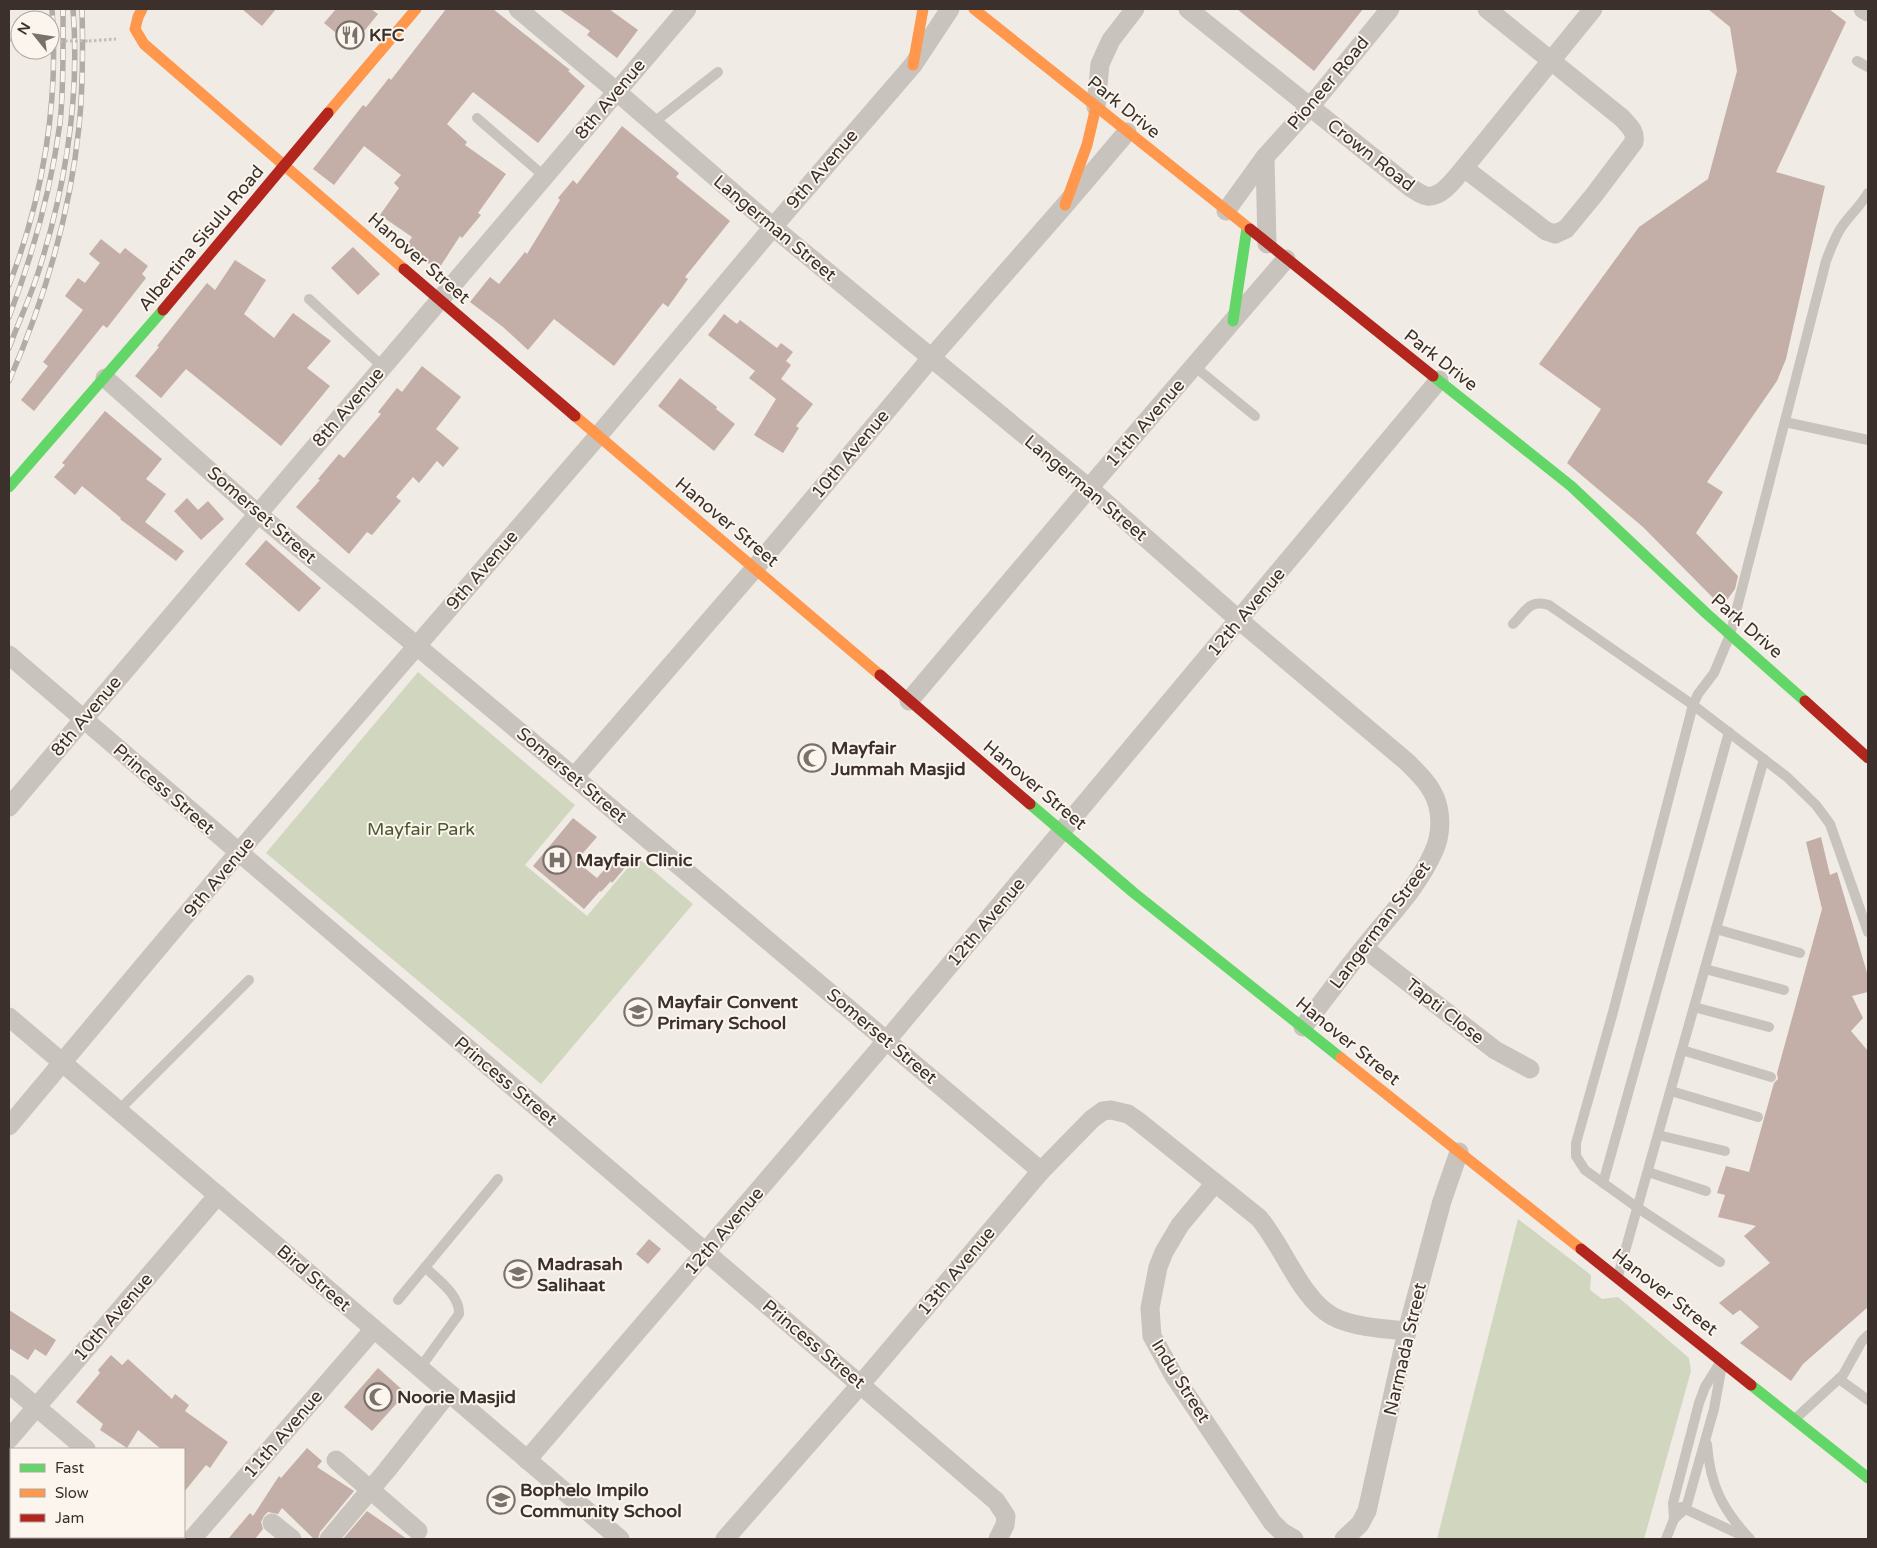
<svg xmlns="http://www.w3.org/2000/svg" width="1877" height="1548" viewBox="0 0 1877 1548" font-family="'Varela Round',sans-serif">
	<rect width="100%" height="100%" fill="#f0ebe5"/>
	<g fill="#d1d6bf">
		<polygon points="418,672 575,805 525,865 587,916 637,857 693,904 541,1084 266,853"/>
		<polygon points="1518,1219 1591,1275 1590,1290 1602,1299 1618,1297 1689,1358 1691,1371 1644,1539 1437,1539"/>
	</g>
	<g fill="#c3afa7">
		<polygon points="242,9 276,9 262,26"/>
		<polygon points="336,9 371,9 378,14 352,46 324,23"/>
		<polygon points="446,9 493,9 570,70 568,71 585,86 538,143 473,92 447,124 467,142 465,145 506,174 478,213 481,215 462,238 460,236 438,270 405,248 412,237 380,215 399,188 394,183 401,175 364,146 334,185 313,169 363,105 366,107 389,78 391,80"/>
		<polygon points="559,9 609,9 638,30 617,58 587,35 590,31"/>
		<polygon points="1237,9 1363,9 1314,71"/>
		<polygon points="1708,9 1829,9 1846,22 1776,172 1825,186 1786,359 1777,381 1707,482 1723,492 1696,533 1738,576 1735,589 1722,607 1643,527 1567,463 1601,409 1539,364 1639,227 1708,179 1737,71 1730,27"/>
		<polygon points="622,126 679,173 676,177 730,221 685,277 688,279 668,307 663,303 614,366 554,319 528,350 503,327 470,302 490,277 499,284 525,252 527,254 560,200 558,198 573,180 577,184"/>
		<polygon points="101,239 120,254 125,248 148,266 142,274 146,278 107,328 103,325 34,411 21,400 48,366 43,362 83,310 65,296 78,278 85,283 100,263 89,254"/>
		<polygon points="353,247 380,274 358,295 331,268"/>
		<polygon points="235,260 266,280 244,314 274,338 293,313 331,341 307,368 330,386 281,446 186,369 161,398 135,376 159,347 157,346 207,283 215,290"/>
		<polygon points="724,314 737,324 740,320 777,348 781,343 793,352 786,361 791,365 781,379 813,404 796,426 799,428 783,453 754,435 776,399 749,378 755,371 708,335"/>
		<polygon points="422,366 461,397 436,429 459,448 443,467 437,461 419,483 413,477 396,497 401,501 372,535 367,532 349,554 296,507 320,480 318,479 339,454 344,458 381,414 378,412 397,388 402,392"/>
		<polygon points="680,378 717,407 716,409 735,424 714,451 658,406"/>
		<polygon points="105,411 162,459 146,479 166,494 145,522 184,551 176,561 120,519 121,518 82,486 75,495 54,477 65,465 62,463"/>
		<polygon points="187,498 198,510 208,501 224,519 201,540 174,511"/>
		<polygon points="266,540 321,588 299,612 245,564"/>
		<polygon points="573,818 597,837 576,861 597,878 617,855 628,864 612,883 611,881 601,892 600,891 584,909 533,866"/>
		<polygon points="1821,837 1830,875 1837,872 1868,976 1868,992 1852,996 1863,1018 1851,1031 1868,1051 1868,1307 1803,1364 1791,1381 1740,1343 1759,1327 1740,1310 1733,1315 1719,1303 1770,1263 1744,1236 1756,1226 1718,1217 1725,1195 1717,1193 1726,1166 1749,1172 1774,1083 1778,1079 1777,1073 1822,909 1806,842"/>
		<polygon points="649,1239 661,1249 648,1264 636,1254"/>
		<polygon points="9,1310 56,1340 46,1356 35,1349 28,1360 9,1348"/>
		<polygon points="111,1355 122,1365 128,1359 172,1399 175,1394 189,1405 185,1411 228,1442 210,1468 206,1465 184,1492 184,1449 161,1449 138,1430 127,1448 100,1430 103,1424 76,1402 100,1373 98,1370"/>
		<polygon points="378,1368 406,1393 372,1431 344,1407"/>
		<polygon points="307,1448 322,1461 317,1467 354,1491 320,1532 318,1539 314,1539 282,1508 278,1514 268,1512 264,1516 261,1522 263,1529 255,1539 228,1539 250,1513 253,1516 279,1476 281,1478"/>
		<polygon points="367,1511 407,1539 343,1539"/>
	</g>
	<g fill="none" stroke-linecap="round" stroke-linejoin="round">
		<g stroke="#c2bbb6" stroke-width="3" stroke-dasharray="2.5 2.5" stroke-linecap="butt">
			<polyline points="9,40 20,41"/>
			<polyline points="89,41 116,39"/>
		</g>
		<g stroke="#c9c3be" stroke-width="10">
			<polyline points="1857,61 1868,67"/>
			<polyline points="477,118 544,176"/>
			<polyline points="653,123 718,72"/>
			<polyline points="309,299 383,367"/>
			<polyline points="1194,366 1255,416"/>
			<polyline points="1785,422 1868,440"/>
			<path d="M1513 624C1526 611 1529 599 1549 605L1693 705 1787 777 1816 805 1830 824 1868 932"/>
			<polyline points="1716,929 1800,953"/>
			<polyline points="1705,969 1784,990"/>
			<polyline points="1694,1007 1769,1027"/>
			<polyline points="1682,1050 1771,1077"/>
			<polyline points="1671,1091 1758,1117"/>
			<polyline points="118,1111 249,980"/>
			<polyline points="1658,1135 1725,1151"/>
			<polyline points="1648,1172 1706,1191"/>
			<polyline points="1603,1183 1729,732"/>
			<path d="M1720 1262 1638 1208 1585 1170 1576 1156V1143L1613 1012 1693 705 1698 694 1714 673 1730 635 1826 261C1831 248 1835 236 1843 225 1851 214 1861 205 1868 193"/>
			<polyline points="1618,1276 1764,759"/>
			<polyline points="398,1300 498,1179"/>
			<path d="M420 1368 459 1314C460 1295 438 1280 425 1267"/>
			<polyline points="1839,1379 1868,1400"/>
			<polyline points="1795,1419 1843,1375 1862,1341 1868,1335"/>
			<path d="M1707 1444C1710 1485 1722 1509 1750 1539"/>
			<polyline points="1681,1507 1743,1536"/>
			<polyline points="1674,1519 1686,1508 1714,1409 1722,1365"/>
			<polyline points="1666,1539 1674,1519 1673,1503 1699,1403 1705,1387 1720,1363"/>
		</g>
		<g stroke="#c9c3be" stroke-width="19">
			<path d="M518 9 616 91 773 227 1089 488 1239 620 1407 762C1422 777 1436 790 1439 812 1441 826 1439 841 1433 853 1418 887 1389 916 1366 945 1344 972 1324 1000 1303 1027"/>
			<path d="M1188 9 1410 187C1415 190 1421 195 1427 196 1442 198 1455 178 1464 168L1593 9"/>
			<polyline points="1863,9 1868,12"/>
			<polyline points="1096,107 1100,64 1111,40 1135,9"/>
			<polyline points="1265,157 1267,244"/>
			<path d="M1464 168 1546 231 1555 234 1566 229 1594 195 1634 142C1636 131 1629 126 1622 118L1487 9"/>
			<polyline points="1226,211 1265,157 1310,107 1390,9"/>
			<polyline points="105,378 257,513 574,777 1041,1171"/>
			<polyline points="9,655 996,1501 1006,1516 1005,1525 998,1539"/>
			<polyline points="909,701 1089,488 1286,259"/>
			<polyline points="574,777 755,568 931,358 1065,205 1127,132"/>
			<polyline points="9,807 687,9"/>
			<polyline points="1364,948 1495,1050 1530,1069"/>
			<polyline points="9,1017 620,1539"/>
			<polyline points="9,1126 238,853 598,436 773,227 913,65 950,9"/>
			<polyline points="1215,1183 1180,1225 1164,1252 1158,1267 1150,1308 1152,1336 1174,1376 1272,1522 1282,1532 1294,1539"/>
			<polyline points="9,1384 86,1449"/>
			<polyline points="9,1439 218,1195"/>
			<polyline points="336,1460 418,1531"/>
			<polyline points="527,1460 887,1040 1439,380"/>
			<polyline points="272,1523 292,1539"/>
			<polyline points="192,1539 374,1329"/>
			<polyline points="329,1539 387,1470 448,1393"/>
			<path d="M725 1539 861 1384 1041 1171 1092 1119 1103 1111 1111 1110 1128 1114 1138 1121 1259 1218C1283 1246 1301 1299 1332 1316 1352 1327 1384 1329 1407 1331"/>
			<polyline points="1344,1539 1360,1524 1367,1511 1407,1331 1442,1201 1459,1152"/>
		</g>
		<g stroke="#63d668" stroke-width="11">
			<polyline points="1233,321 1247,228"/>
			<polyline points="1433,376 1571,486 1707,614 1805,701"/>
			<polyline points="9,487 163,310"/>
			<polyline points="1030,804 1134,893 1341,1058"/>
			<polyline points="1751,1385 1868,1478"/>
		</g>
		<g stroke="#ff974d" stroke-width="11">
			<polyline points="142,9 138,17 135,29 144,44 404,269"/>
			<polyline points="974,9 1250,229"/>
			<polyline points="913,65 923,9"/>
			<polyline points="328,113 416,9"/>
			<polyline points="1065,205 1087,145 1096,107"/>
			<polyline points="575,416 880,675"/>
			<polyline points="1341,1058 1581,1249"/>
		</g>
		<g stroke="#b3261e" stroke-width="11">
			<polyline points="1250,229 1433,376"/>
			<polyline points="404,269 575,416"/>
			<polyline points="163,310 328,113"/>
			<polyline points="880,675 1030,804"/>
			<polyline points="1805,701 1868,758"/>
			<polyline points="1581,1249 1751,1385"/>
		</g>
		<g stroke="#b1aca8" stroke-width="5.5">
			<g id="rail">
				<path d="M9 285C43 198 59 102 52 9"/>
				<path d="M9 317C33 254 51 190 60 123 64 85 63 47 63 9"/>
				<path d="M9 348C18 323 30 298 38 273 65 189 80 97 73 9"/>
				<path d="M9 381C44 301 70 214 79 127 83 88 83 48 82 9"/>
			</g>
		</g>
		<use href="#rail" stroke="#fbf5ee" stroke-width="4" stroke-dasharray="11" stroke-linecap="butt"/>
		<polyline stroke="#c2bbb6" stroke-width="3" stroke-dasharray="2.5 2.5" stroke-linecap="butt" points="50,41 89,41"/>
	</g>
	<defs>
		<g id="restaurant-ring" transform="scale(1.4375)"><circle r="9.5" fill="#fbf5ee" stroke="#7a716c" stroke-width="1.5"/><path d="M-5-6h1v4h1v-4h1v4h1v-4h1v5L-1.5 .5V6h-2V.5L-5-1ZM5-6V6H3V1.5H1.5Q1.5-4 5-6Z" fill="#7a716c"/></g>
		<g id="mosque-ring" transform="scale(1.4375)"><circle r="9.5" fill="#fbf5ee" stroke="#7a716c" stroke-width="1.5"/><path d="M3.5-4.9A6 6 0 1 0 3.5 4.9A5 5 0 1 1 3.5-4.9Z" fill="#7a716c"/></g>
		<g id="hospital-ring" transform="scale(1.4375)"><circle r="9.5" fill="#fbf5ee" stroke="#7a716c" stroke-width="1.5"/><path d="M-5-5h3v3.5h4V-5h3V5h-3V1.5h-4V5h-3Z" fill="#7a716c"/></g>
		<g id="school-ring" transform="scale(1.4375)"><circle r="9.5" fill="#fbf5ee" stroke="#7a716c" stroke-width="1.5"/><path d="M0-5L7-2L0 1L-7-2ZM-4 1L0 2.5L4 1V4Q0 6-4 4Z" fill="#7a716c"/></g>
	</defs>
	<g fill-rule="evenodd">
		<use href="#restaurant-ring" x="350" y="35"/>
		<use href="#mosque-ring" x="812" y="758"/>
		<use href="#hospital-ring" x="557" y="860"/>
		<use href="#school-ring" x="638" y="1012"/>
		<use href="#school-ring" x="518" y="1274"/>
		<use href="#mosque-ring" x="378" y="1397"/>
		<use href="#school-ring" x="501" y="1500"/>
	</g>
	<g text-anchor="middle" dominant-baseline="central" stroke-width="4" stroke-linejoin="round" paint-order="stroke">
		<g font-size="18" font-weight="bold" fill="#3b302b" stroke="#fbf5ee" text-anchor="start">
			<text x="369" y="35">KFC</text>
			<text x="831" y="748">Mayfair<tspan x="831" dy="21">Jummah Masjid</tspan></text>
			<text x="576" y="860">Mayfair Clinic</text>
			<text x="657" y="1002">Mayfair Convent<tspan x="657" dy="21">Primary School</tspan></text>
			<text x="537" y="1264">Madrasah<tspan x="537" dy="21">Salihaat</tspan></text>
			<text x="397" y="1397">Noorie Masjid</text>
			<text x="520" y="1490">Bophelo Impilo<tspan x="520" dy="21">Community School</tspan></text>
		</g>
		<g font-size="18" fill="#3b302b" stroke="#fbf5ee">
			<text transform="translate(1328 83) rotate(-50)">Pioneer Road</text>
			<text transform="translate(610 99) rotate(-50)">8th Avenue</text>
			<text transform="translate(1124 107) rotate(39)">Park Drive</text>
			<text transform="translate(1371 155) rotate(38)">Crown Road</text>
			<text transform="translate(822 169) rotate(-49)">9th Avenue</text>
			<text transform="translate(775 228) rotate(40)">Langerman Street</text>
			<text transform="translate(201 238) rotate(-50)">Albertina Sisulu Road</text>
			<text transform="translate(419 258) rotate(41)">Hanover Street</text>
			<text transform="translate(1441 360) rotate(38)">Park Drive</text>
			<text transform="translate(348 407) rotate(-49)">8th Avenue</text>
			<text transform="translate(1145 423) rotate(-49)">11th Avenue</text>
			<text transform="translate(850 454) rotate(-50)">10th Avenue</text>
			<text transform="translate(1086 488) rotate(40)">Langerman Street</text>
			<text transform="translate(262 515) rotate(41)">Somerset Street</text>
			<text transform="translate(727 522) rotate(40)">Hanover Street</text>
			<text transform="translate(482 570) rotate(-49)">9th Avenue</text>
			<text transform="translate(1246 612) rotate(-50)">12th Avenue</text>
			<text transform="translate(1747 626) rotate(41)">Park Drive</text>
			<text transform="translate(86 716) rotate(-50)">8th Avenue</text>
			<text transform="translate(572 775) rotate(40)">Somerset Street</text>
			<text transform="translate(1035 785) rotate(40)">Hanover Street</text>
			<text transform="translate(164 789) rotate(41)">Princess Street</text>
			<text transform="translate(219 877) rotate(-50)">9th Avenue</text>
			<text transform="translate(986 922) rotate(-50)">12th Avenue</text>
			<text transform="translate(1380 925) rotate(-53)">Langerman Street</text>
			<text transform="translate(1445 1011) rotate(38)">Tapti Close</text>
			<text transform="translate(882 1036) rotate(40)">Somerset Street</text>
			<text transform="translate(1348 1041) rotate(39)">Hanover Street</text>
			<text transform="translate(506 1081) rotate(40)">Princess Street</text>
			<text transform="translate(724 1231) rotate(-49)">12th Avenue</text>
			<text transform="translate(956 1271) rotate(-50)">13th Avenue</text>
			<text transform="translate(314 1278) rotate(41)">Bird Street</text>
			<text transform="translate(1665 1292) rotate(38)">Hanover Street</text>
			<text transform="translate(113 1317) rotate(-49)">10th Avenue</text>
			<text transform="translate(814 1344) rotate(40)">Princess Street</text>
			<text transform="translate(1405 1349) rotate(-77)">Narmada Street</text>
			<text transform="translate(1181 1381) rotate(58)">Indu Street</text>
			<text transform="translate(283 1434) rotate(-49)">11th Avenue</text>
		</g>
		<g font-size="18" fill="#4a5a2e" stroke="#fbf5ee">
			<text x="421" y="829">Mayfair Park</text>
		</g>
	</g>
	<rect width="1877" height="1548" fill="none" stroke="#3b302b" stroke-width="20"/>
	<rect x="10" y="1448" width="175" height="90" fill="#fbf5ee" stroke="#aea6a0"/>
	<rect x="20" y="1464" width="25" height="8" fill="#63d668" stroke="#aea6a0"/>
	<text x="55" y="1473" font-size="15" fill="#3b302b">Fast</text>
	<rect x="20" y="1489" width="25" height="8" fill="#ff974d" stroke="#aea6a0"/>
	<text x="55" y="1498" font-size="15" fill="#3b302b">Slow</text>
	<rect x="20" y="1514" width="25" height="8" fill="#b3261e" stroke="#aea6a0"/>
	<text x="55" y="1523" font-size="15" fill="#3b302b">Jam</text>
	<g transform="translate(35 35) rotate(300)"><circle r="24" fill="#fbf5ee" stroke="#aea6a0"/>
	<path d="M0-4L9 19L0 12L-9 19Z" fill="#7a716c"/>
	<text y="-8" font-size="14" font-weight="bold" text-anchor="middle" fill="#3b302b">N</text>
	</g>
</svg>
